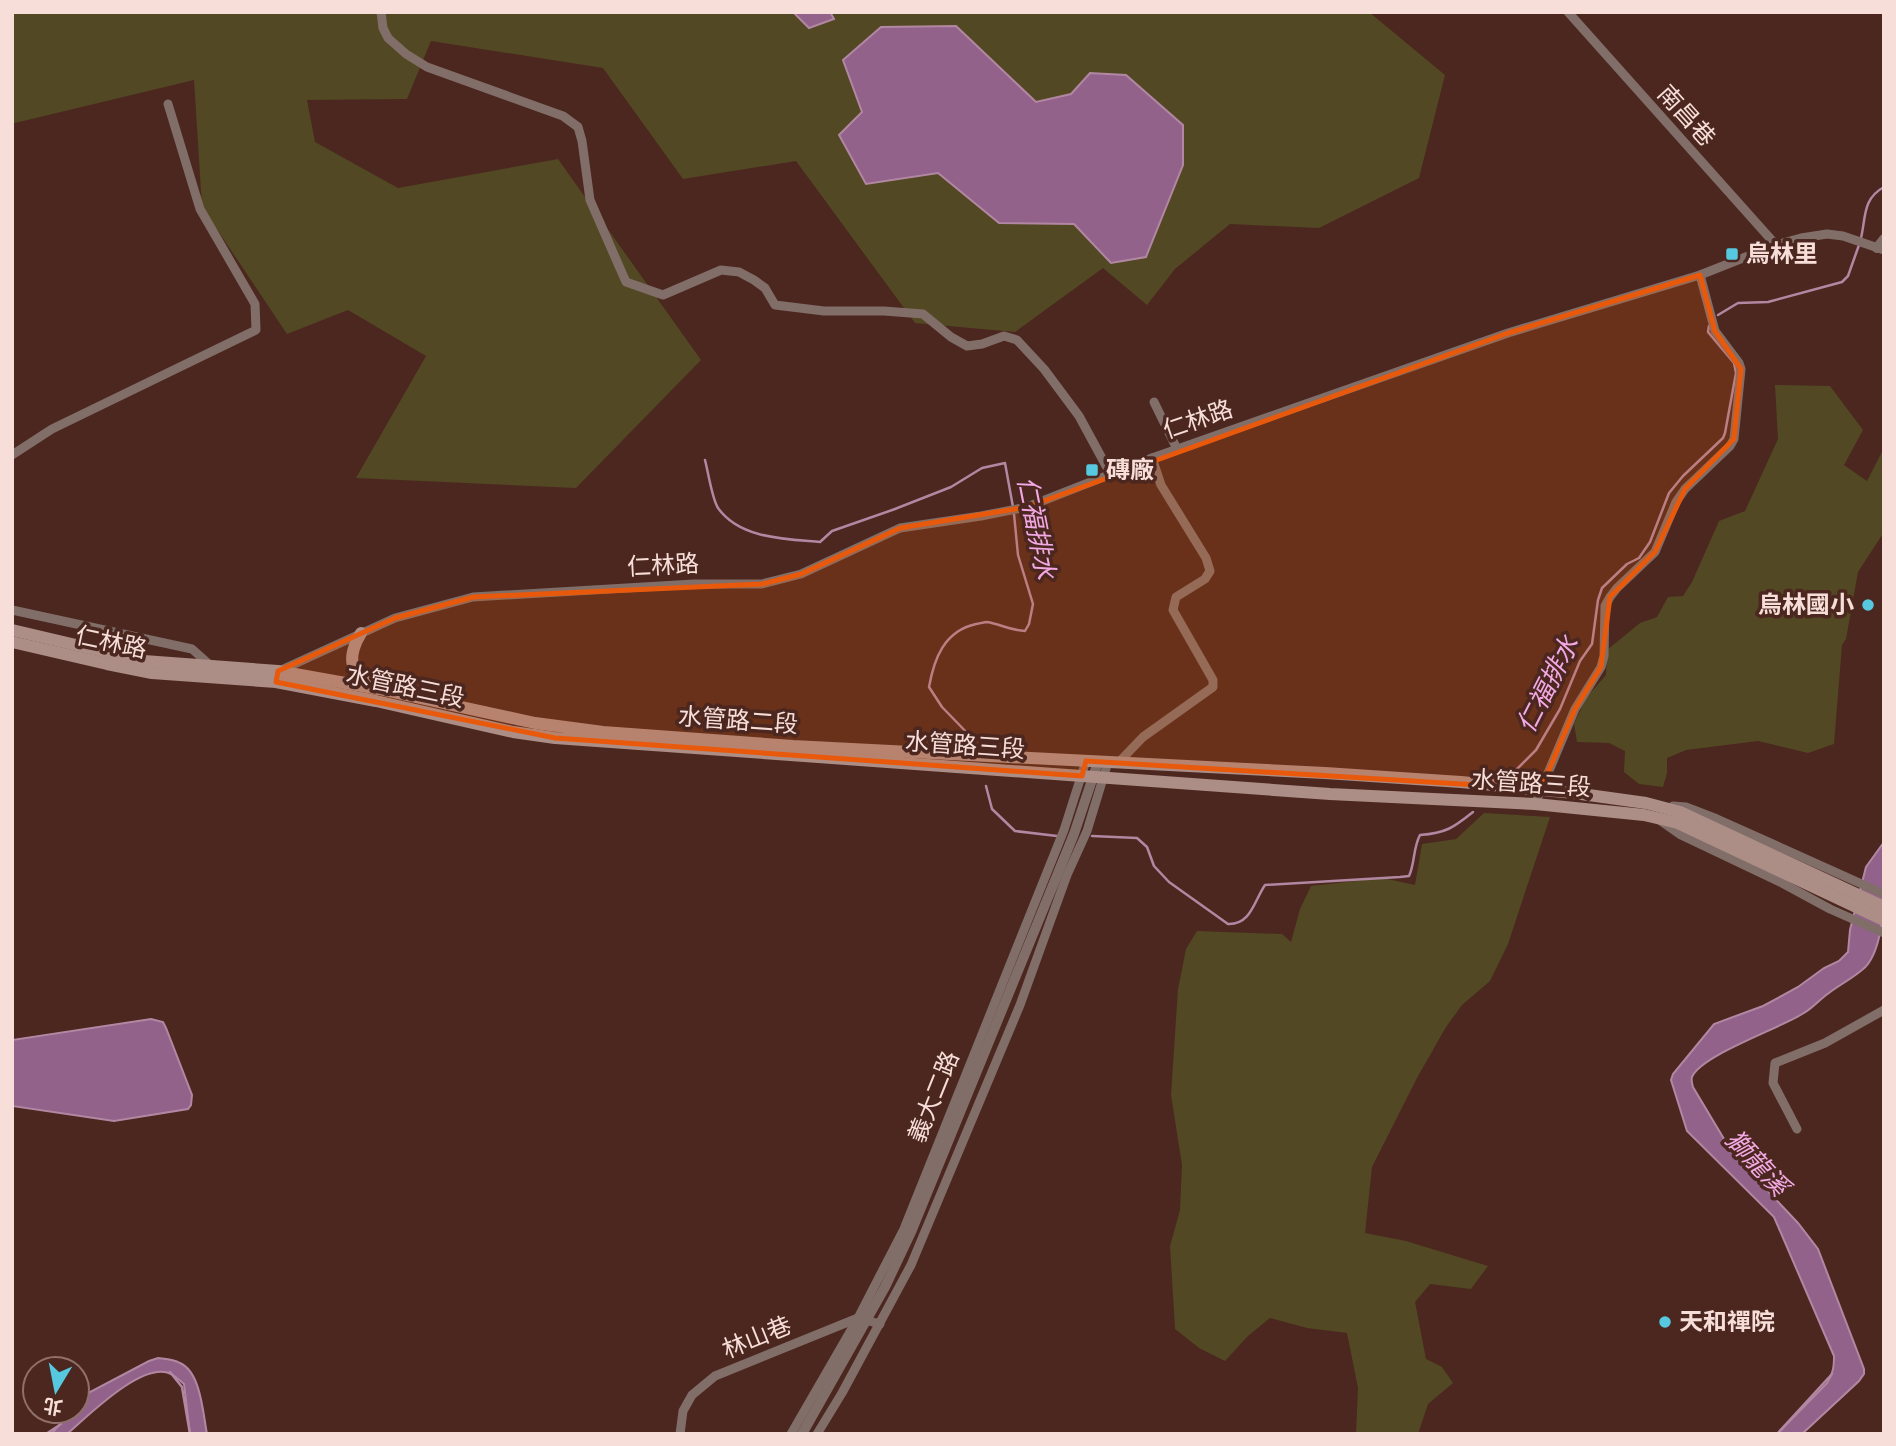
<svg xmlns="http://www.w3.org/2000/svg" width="1896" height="1446" viewBox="0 0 1896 1446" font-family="'Sofia Sans Condensed','Noto Sans TC',sans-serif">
	<rect width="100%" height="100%" fill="#4b271f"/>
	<g fill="#524823">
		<polygon points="12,12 1369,12 1445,75 1419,178 1319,228 1230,224 1175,269 1147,305 1103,268 1015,332 915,323 796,161 683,179 603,68 431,41 407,99 307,100 315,142 398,188 558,159 701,360 576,488 356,478 426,356 348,310 287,334 202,207 194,80 15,123 12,122"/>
		<polygon points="1775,385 1830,386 1863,430 1844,465 1867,481 1884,448 1884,532 1858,572 1846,639 1842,645 1834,744 1808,753 1758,741 1686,750 1667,758 1667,773 1663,787 1639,784 1624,772 1625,751 1609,743 1577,742 1574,724 1586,698 1606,675 1607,650 1640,623 1657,617 1668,597 1683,596 1692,582 1719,521 1745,511 1778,439"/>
		<polygon points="1484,813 1550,817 1508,944 1490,981 1462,1005 1446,1027 1417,1078 1372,1167 1365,1233 1406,1241 1488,1266 1471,1289 1430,1284 1415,1302 1426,1359 1442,1367 1453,1383 1428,1404 1418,1434 1356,1434 1358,1388 1347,1333 1307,1328 1270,1318 1248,1336 1225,1361 1199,1348 1175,1329 1170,1246 1180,1210 1182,1165 1171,1095 1178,989 1186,949 1197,931 1282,934 1291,942 1300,909 1311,886 1383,878 1415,885 1422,844 1456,839"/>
	</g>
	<g fill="#93628a" stroke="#b187a2" stroke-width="2">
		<polygon points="793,12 830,12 834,19 809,28"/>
		<polygon points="956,26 1036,102 1071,94 1090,73 1126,75 1183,125 1183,165 1146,257 1111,263 1074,224 999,223 938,173 866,184 839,135 862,112 843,60 881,27"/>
		<path d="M1884 842C1884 876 1888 936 1868 964 1862 973 1839 985 1829 993 1820 999 1813 1008 1804 1013 1781 1028 1701 1055 1692 1077 1691 1081 1692 1083 1693 1087L1733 1154 1798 1223 1818 1249 1864 1369V1374L1859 1381 1802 1434H1777L1827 1383C1833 1374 1834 1367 1834 1356L1774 1217 1687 1131 1671 1080 1673 1074 1714 1024 1763 1006 1798 987 1824 968 1839 961 1848 952 1850 930 1866 867Z"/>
		<polygon points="151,1019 163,1022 166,1028 192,1095 191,1105 188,1109 114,1121 12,1106 12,1040"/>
		<path d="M158 1358C166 1359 173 1359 180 1363 201 1372 203 1414 207 1434H190L184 1384C180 1381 175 1376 171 1374 143 1360 87 1417 67 1434H51L72 1411H77V1406L90 1392 149 1361Z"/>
	</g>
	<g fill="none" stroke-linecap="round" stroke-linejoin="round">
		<g stroke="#b187a2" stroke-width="2.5">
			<path d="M1861 238C1866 218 1862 199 1884 187"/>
			<polyline points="1718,315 1738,303 1768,302 1842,282 1848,276 1859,245"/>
			<path d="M705 460C708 471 712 499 718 508 740 539 786 539 820 542L832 531 895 509 951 487 982 468 1005 463 1013 507"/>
			<path d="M974 740 942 707 929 687C934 659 944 631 976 624 978 624 984 622 987 622 1000 624 1009 630 1025 631L1029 624 1033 604 1018 555 1014 514"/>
			<polyline points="1513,773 1536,750 1560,709 1580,661 1592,644 1598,600 1602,588 1627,564 1639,558 1650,542 1669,493 1683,476 1723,438 1725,433 1736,373 1734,363 1708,332 1709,326"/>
			<polyline points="986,786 992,809 1015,831 1057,836"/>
			<path d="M1092 836 1137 838 1147 847 1154 866 1169 882 1228 924C1251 925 1254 901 1265 885L1400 877 1409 876C1415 863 1413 848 1420 835 1446 833 1453 828 1473 812"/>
			<polyline points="170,1372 182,1387 190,1434"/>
			<polyline points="46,1434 61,1424"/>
			<polyline points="1777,1434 1832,1374"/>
		</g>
		<g stroke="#816e69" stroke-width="9">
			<polyline points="381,12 383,28 388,38 406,54 427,67 563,116 578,127 582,141 590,200 626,282 663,295 721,270 739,272 754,280 765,288 775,305 824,311 884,311 923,314 951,337 967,346 982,344 1004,336 1017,340 1044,369 1079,416 1111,475"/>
			<polyline points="1568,12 1776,245"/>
			<polyline points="1154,402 1177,449"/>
			<polyline points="12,455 52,429 256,330 255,304 200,209 168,104"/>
			<polyline points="12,610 192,649 210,665"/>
			<polyline points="279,671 395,618 473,597 694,584 762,584 801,574 900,528 981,516 1027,507 1152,458 1508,333 1700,275 1776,245 1801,238 1827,234 1843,236 1884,250"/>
			<polyline points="1118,763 1143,737 1213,687 1213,680 1173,610 1176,597 1205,579 1210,571 1206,558 1161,485 1152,458"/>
			<polyline points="1535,804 1575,709 1601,667 1604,656 1605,606 1610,597 1617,588 1655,552 1676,502 1685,489 1730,446 1734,439 1741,369 1739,363 1715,331 1700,275"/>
			<polyline points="1673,806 1686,807 1717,819 1884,894"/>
			<polyline points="1661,821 1681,835 1782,883 1830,909 1884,933"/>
			<polyline points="1797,1129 1773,1083 1775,1063 1825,1043 1884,1010"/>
			<polyline points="680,1434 683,1411 692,1395 715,1376 858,1318 880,1324"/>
			<polyline points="791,1434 858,1318 904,1229 1064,830 1086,761"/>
			<polyline points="817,1434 842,1393 911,1265 1020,1005 1067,875 1087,831 1108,762"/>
		</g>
		<g stroke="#816e69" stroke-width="10">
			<polyline points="1877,248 1884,239"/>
			<polyline points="802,1434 885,1287 911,1232 1074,834 1098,762"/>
		</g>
		<g stroke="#ac8e87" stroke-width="12">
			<polyline points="12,630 144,661 278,671 379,689 535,723 603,732 793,746 1325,773 1461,782 1574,793 1646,803 1680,812 1884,907"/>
			<path d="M361 633C348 655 347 672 373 686"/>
			<polyline points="12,642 107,664 152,673 276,682 376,701 513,732 555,738 1330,794 1535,804 1644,815 1678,823 1884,920"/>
		</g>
	</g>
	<path fill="#e8590c" fill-opacity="0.2" stroke="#e8590c" stroke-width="5" stroke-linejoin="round" d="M1700 275 1715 331 1741 369 1734 439 1685 489 1655 552 1610 597 1601 667 1575 709 1541 789 1086 761 1082 776 555 738 276 682 278 671 395 618 473 597 762 584 801 574 900 528 1027 507 1508 333Z"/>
	<g fill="#56c9e1" stroke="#4b271f" stroke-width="2.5">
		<rect x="1725" y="247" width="14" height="14" rx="3.5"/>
		<rect x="1085" y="463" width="14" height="14" rx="3.5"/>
		<circle cx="1868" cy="605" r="7"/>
		<circle cx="1665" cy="1322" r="7"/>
	</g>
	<g text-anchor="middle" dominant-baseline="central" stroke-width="7" stroke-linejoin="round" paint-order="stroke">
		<g font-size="24" fill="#f7ded9" stroke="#4b271f">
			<text transform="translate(1686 116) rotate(48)">南昌巷</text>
			<text transform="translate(1198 420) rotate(-19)">仁林路</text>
			<text transform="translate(663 566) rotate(-3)">仁林路</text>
			<text transform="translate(111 643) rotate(12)">仁林路</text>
			<text transform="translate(405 687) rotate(12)">水管路三段</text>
			<text transform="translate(738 721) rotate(4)">水管路二段</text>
			<text transform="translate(965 746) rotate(4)">水管路三段</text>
			<text transform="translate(1531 784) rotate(4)">水管路三段</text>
			<text transform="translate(934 1097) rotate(-68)">義大二路</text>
			<text transform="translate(757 1338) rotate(-22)">林山巷</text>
		</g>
		<g font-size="24" font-weight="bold" fill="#f7ded9" stroke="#4b271f" text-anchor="start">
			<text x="1746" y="254">烏林里</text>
			<text x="1106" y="470">磚廠</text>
			<text x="1854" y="605" text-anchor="end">烏林國小</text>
			<text x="1679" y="1322">天和禪院</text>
		</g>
		<g font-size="26" font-style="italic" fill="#f2a9e4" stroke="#4b271f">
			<text transform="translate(1035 528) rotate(79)">仁福排水</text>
			<text transform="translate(1549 685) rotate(-63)">仁福排水</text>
			<text transform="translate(1756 1164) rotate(47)">獅龍溪</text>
		</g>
	</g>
	<rect width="1896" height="1446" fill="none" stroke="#f7ded9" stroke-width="28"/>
	<g transform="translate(56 1390) rotate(190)"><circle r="33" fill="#4b271f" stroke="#907069" stroke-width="2"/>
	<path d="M0-5L12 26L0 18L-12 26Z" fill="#56c9e1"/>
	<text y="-10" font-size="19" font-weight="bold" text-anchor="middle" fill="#f7ded9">北</text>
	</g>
</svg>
